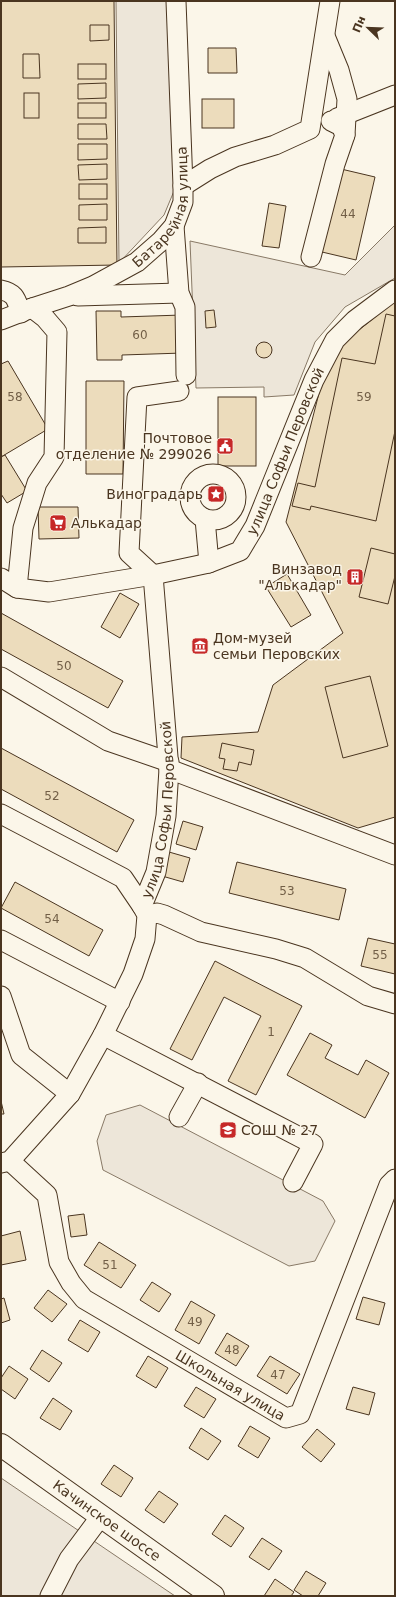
<svg xmlns="http://www.w3.org/2000/svg" width="396" height="1597" viewBox="0 0 396 1597" font-family="'DejaVu Sans',sans-serif">
	<rect width="100%" height="100%" fill="#fbf6e9"/>
	<g fill="#ede6d9" stroke="#887966">
		<polygon points="116,1 172,1 179,179 164,215 119,263"/>
		<polygon points="395,225 395,278 345,307 315,342 294,395 264,397 264,387 196,388 190,241 345,275"/>
		<polygon points="140,1105 323,1201 335,1221 315,1261 289,1266 103,1170 97,1141 106,1115"/>
		<polygon points="1,1478 175,1596 1,1596"/>
	</g>
	<g fill="#ecdcbc" stroke="#4a3520">
		<polygon points="1,1 114,1 117,265 1,267"/>
		<polygon points="90,25 109,25 109,40 90,41"/>
		<polygon points="208,48 236,48 237,73 208,73"/>
		<polygon points="23,54 39,54 40,78 23,78"/>
		<rect x="78" y="64" width="28" height="15"/>
		<polygon points="106,83 106,98 78,99 78,84"/>
		<rect x="24" y="93" width="15" height="25"/>
		<rect x="202" y="99" width="32" height="29"/>
		<rect x="78" y="103" width="28" height="15"/>
		<polygon points="78,124 106,124 107,139 78,139"/>
		<polygon points="78,144 107,144 107,159 78,160"/>
		<polygon points="107,164 107,179 79,180 78,165"/>
		<polygon points="341,169 375,177 356,260 322,252"/>
		<rect x="79" y="184" width="28" height="15"/>
		<polygon points="269,203 286,206 279,248 262,246"/>
		<polygon points="107,204 107,220 79,220 79,205"/>
		<polygon points="106,227 106,243 78,243 78,228"/>
		<polygon points="395,301 395,817 358,828 181,758 182,737 258,732 273,685 343,633 286,522 329,354"/>
		<polygon points="214,310 216,327 206,328 205,311"/>
		<polygon points="96,311 121,311 121,317 182,315 183,353 122,355 122,360 97,360"/>
		<polygon points="386,314 395,316 395,431 376,521 311,506 310,510 292,506 298,483 315,487 342,358 375,364"/>
		<circle cx="264" cy="350" r="8"/>
		<polygon points="8,361 48,429 1,457 1,364"/>
		<polygon points="86,381 124,381 123,474 86,474"/>
		<rect x="218" y="397" width="38" height="69"/>
		<polygon points="5,455 27,491 7,503 1,494 1,457"/>
		<polygon points="38,507 78,507 79,538 39,539"/>
		<polygon points="371,548 395,554 395,576 388,604 359,597"/>
		<polygon points="287,574 311,615 291,627 266,587"/>
		<polygon points="120,593 139,604 120,638 101,627"/>
		<polygon points="1,613 123,681 108,708 1,649"/>
		<polygon points="370,676 388,746 343,758 325,687"/>
		<polygon points="222,743 254,750 251,765 239,762 237,771 223,769 225,759 219,758"/>
		<polygon points="1,748 134,820 117,852 1,789"/>
		<polygon points="183,821 203,827 196,850 176,844"/>
		<polygon points="169,852 190,858 183,882 162,876"/>
		<polygon points="237,862 346,889 339,920 229,893"/>
		<polygon points="15,882 103,930 89,956 1,908"/>
		<polygon points="368,938 395,944 395,974 361,966"/>
		<polygon points="215,961 302,1006 256,1095 228,1081 261,1016 224,997 192,1060 170,1049"/>
		<polygon points="310,1033 332,1045 325,1058 358,1075 366,1060 389,1073 365,1118 287,1075"/>
		<polygon points="1,1101 4,1114 1,1114"/>
		<polygon points="84,1214 87,1235 71,1237 68,1216"/>
		<polygon points="20,1231 26,1260 1,1265 1,1236"/>
		<polygon points="99,1242 136,1265 121,1288 84,1265"/>
		<polygon points="152,1282 171,1294 159,1312 140,1300"/>
		<polygon points="48,1290 67,1304 52,1322 34,1308"/>
		<polygon points="363,1297 385,1303 379,1325 356,1319"/>
		<polygon points="4,1298 10,1320 1,1323 1,1299"/>
		<polygon points="191,1301 215,1315 199,1344 175,1330"/>
		<polygon points="80,1320 100,1332 88,1352 68,1340"/>
		<polygon points="227,1333 249,1346 236,1366 215,1353"/>
		<polygon points="42,1350 62,1363 49,1382 30,1369"/>
		<polygon points="148,1356 168,1368 156,1388 136,1376"/>
		<polygon points="270,1356 300,1374 287,1394 257,1376"/>
		<polygon points="9,1366 28,1379 15,1399 1,1389 1,1378"/>
		<polygon points="196,1387 216,1399 204,1418 184,1406"/>
		<polygon points="353,1387 375,1393 369,1415 346,1409"/>
		<polygon points="53,1398 72,1411 60,1430 40,1418"/>
		<polygon points="250,1426 270,1438 258,1458 238,1446"/>
		<polygon points="201,1428 221,1441 208,1460 189,1448"/>
		<polygon points="317,1429 335,1444 321,1462 302,1447"/>
		<polygon points="114,1465 133,1478 121,1497 101,1484"/>
		<polygon points="159,1491 178,1504 164,1523 145,1510"/>
		<polygon points="225,1515 244,1528 231,1547 212,1534"/>
		<polygon points="262,1538 282,1551 269,1570 249,1557"/>
		<polygon points="306,1571 326,1583 318,1596 303,1596 294,1590"/>
		<polygon points="275,1579 294,1592 291,1596 264,1596"/>
	</g>
	<g fill="none" stroke-linecap="round" stroke-linejoin="round">
		<g stroke="#4a3520" stroke-width="21">
			<g id="minor">
				<polyline points="325,36 339,70 347,99 345,135"/>
				<polyline points="337,118 395,95"/>
				<polyline points="183,186 210,169 235,157 275,145 310,129 330,1"/>
				<polyline points="174,226 179,293 185,307 186,375"/>
				<polyline points="311,257 335,164 345,135 341,126 331,121"/>
				<path d="M1 290C16 293 16 300 21 313"/>
				<polyline points="78,296 179,293"/>
				<path id="s1" d="M1 320 32 308 69 296 93 286 137 262 161 241 174 226 183 202V186L176 1"/>
				<circle cx="213" cy="497" r="23"/>
				<polyline points="205,519 209,563"/>
				<polyline points="153,575 129,553 137,397 179,391"/>
				<path id="s2" d="M1 578 17 588 49 592 153 575 209 563 240 551 255 526 314 380 335 340 355 320 395 290"/>
				<polyline points="17,588 23,528 37,483 54,457 57,332 45,318 32,308"/>
				<polyline points="1,677 108,741 169,762"/>
				<polyline points="169,769 395,855"/>
				<polyline points="1,814 123,878 142,906"/>
				<polyline points="147,915 157,913 164,915 201,932 276,949 305,958 368,996 395,1004"/>
				<polyline points="1,940 120,1002"/>
				<polyline points="1,996 21,1055 70,1094"/>
				<polyline points="103,1035 313,1144 293,1182"/>
				<polyline points="179,1117 198,1083"/>
				<path id="s3" d="M10 1161 47 1195 59 1262 71 1283 84 1299 286 1418 300 1414 389 1185 395 1179"/>
				<path id="s4" d="M1 1163 10 1161 70 1094 103 1035 133 974 145 939 147 915 142 906 156 872 166 816 169 769 153 575"/>
				<polyline points="50,1596 69,1559 101,1516"/>
			</g>
		</g>
		<g stroke="#4a3520" stroke-width="24">
			<g id="major">
				<path id="s5" d="M1 1445 213 1596"/>
			</g>
		</g>
		<use href="#minor" stroke="#fbf6e9" stroke-width="19"/>
		<use href="#major" stroke="#fbf6e9" stroke-width="22"/>
	</g>
	<defs>
		<g id="civic-square" transform="scale(0.9)"><rect x="-9" y="-9" width="18" height="18" rx="4" fill="#c62828" stroke="#fbf6e9"/><path d="M-.6-6.5H3V-4.5H.6V-3L4-1V1h2V6H-6V1h2V-1L-.6-3ZM-1.2 2.5V6h2.4V2.5Z" fill="#fff"/></g>
		<g id="sight-square" transform="scale(0.9)"><rect x="-9" y="-9" width="18" height="18" rx="4" fill="#c62828" stroke="#fbf6e9"/><path d="M0-6L1.8-2.2L6-1.7L2.9 1.2L3.7 5.4L0 3.3L-3.7 5.4L-2.9 1.2L-6-1.7L-1.8-2.2Z" fill="#fff"/></g>
		<g id="supermarket-square" transform="scale(0.9)"><rect x="-9" y="-9" width="18" height="18" rx="4" fill="#c62828" stroke="#fbf6e9"/><path d="M-6-5.5h2.5l.6 2H6L4.5 2H-2.5L-4.4-4H-6ZM-1.5 3.2a1.3 1.3 0 1 0 .1 0ZM3 3.2a1.3 1.3 0 1 0 .1 0Z" fill="#fff"/></g>
		<g id="building-square" transform="scale(0.9)"><rect x="-9" y="-9" width="18" height="18" rx="4" fill="#c62828" stroke="#fbf6e9"/><path d="M-4-6H4V6H1V3H-1V6H-4ZM-2.5-4.3h1.7v1.8h-1.7ZM.8-4.3h1.7v1.8H.8ZM-2.5-1h1.7V.8h-1.7ZM.8-1h1.7V.8H.8Z" fill="#fff"/></g>
		<g id="museum-square" transform="scale(0.9)"><rect x="-9" y="-9" width="18" height="18" rx="4" fill="#c62828" stroke="#fbf6e9"/><path d="M0-6L6-3V-2H-6V-3ZM-5-1h2V3h-2ZM-1-1h2V3h-2ZM3-1h2V3H3ZM-6 4H6V6H-6Z" fill="#fff"/></g>
		<g id="school-square" transform="scale(0.9)"><rect x="-9" y="-9" width="18" height="18" rx="4" fill="#c62828" stroke="#fbf6e9"/><path d="M0-5L7-2L0 1L-7-2ZM-4 1L0 2.5L4 1V4Q0 6-4 4Z" fill="#fff"/></g>
	</defs>
	<g fill-rule="evenodd">
		<use href="#civic-square" x="225" y="446"/>
		<use href="#sight-square" x="216" y="494"/>
		<use href="#supermarket-square" x="58" y="523"/>
		<use href="#building-square" x="355" y="577"/>
		<use href="#museum-square" x="200" y="646"/>
		<use href="#school-square" x="228" y="1130"/>
	</g>
	<g text-anchor="middle" dominant-baseline="central" stroke-width="3" stroke-linejoin="round" paint-order="stroke">
		<g font-size="12" fill="#725f47">
			<text x="348" y="214">44</text>
			<text x="140" y="335">60</text>
			<text x="15" y="397">58</text>
			<text x="364" y="397">59</text>
			<text x="64" y="666">50</text>
			<text x="52" y="796">52</text>
			<text x="287" y="891">53</text>
			<text x="52" y="919">54</text>
			<text x="380" y="955">55</text>
			<text x="271" y="1032">1</text>
			<text x="110" y="1265">51</text>
			<text x="195" y="1322">49</text>
			<text x="232" y="1350">48</text>
			<text x="278" y="1375">47</text>
		</g>
		<g font-size="14" fill="#4a3520" stroke="#fbf6e9">
			<text stroke="none"><textPath href="#s1" startOffset="213">Батарейная улица</textPath></text>
			<text stroke="none"><textPath href="#s2" startOffset="357">улица Софьи Перовской</textPath></text>
			<text stroke="none"><textPath href="#s4" startOffset="405">улица Софьи Перовской</textPath></text>
			<text stroke="none"><textPath href="#s3" startOffset="333">Школьная улица</textPath></text>
			<text stroke="none"><textPath href="#s5" startOffset="130">Качинское шоссе</textPath></text>
		</g>
		<g font-size="14" fill="#4a3520" stroke="#fbf6e9" text-anchor="end">
			<text x="212" y="438">Почтовое<tspan x="212" dy="16">отделение № 299026</tspan></text>
			<text x="203" y="494">Виноградарь</text>
			<text x="71" y="523" text-anchor="start">Алькадар</text>
			<text x="342" y="569">Винзавод<tspan x="342" dy="16">"Алькадар"</tspan></text>
			<text x="213" y="638" text-anchor="start">Дом-музей<tspan x="213" dy="16">семьи Перовских</tspan></text>
			<text x="241" y="1130" text-anchor="start">СОШ № 27</text>
		</g>
	</g>
	<rect width="396" height="1597" fill="none" stroke="#4a3520" stroke-width="4"/>
	<g transform="translate(368 28) rotate(293)" stroke="#fbf6e9" stroke-width="3" paint-order="stroke">
	<path d="M0-3L7 15L0 10L-7 15Z" fill="#4a3520"/>
	<text y="-6" font-size="11" font-weight="bold" text-anchor="middle" fill="#4a3520">Пн</text>
	</g>
</svg>
